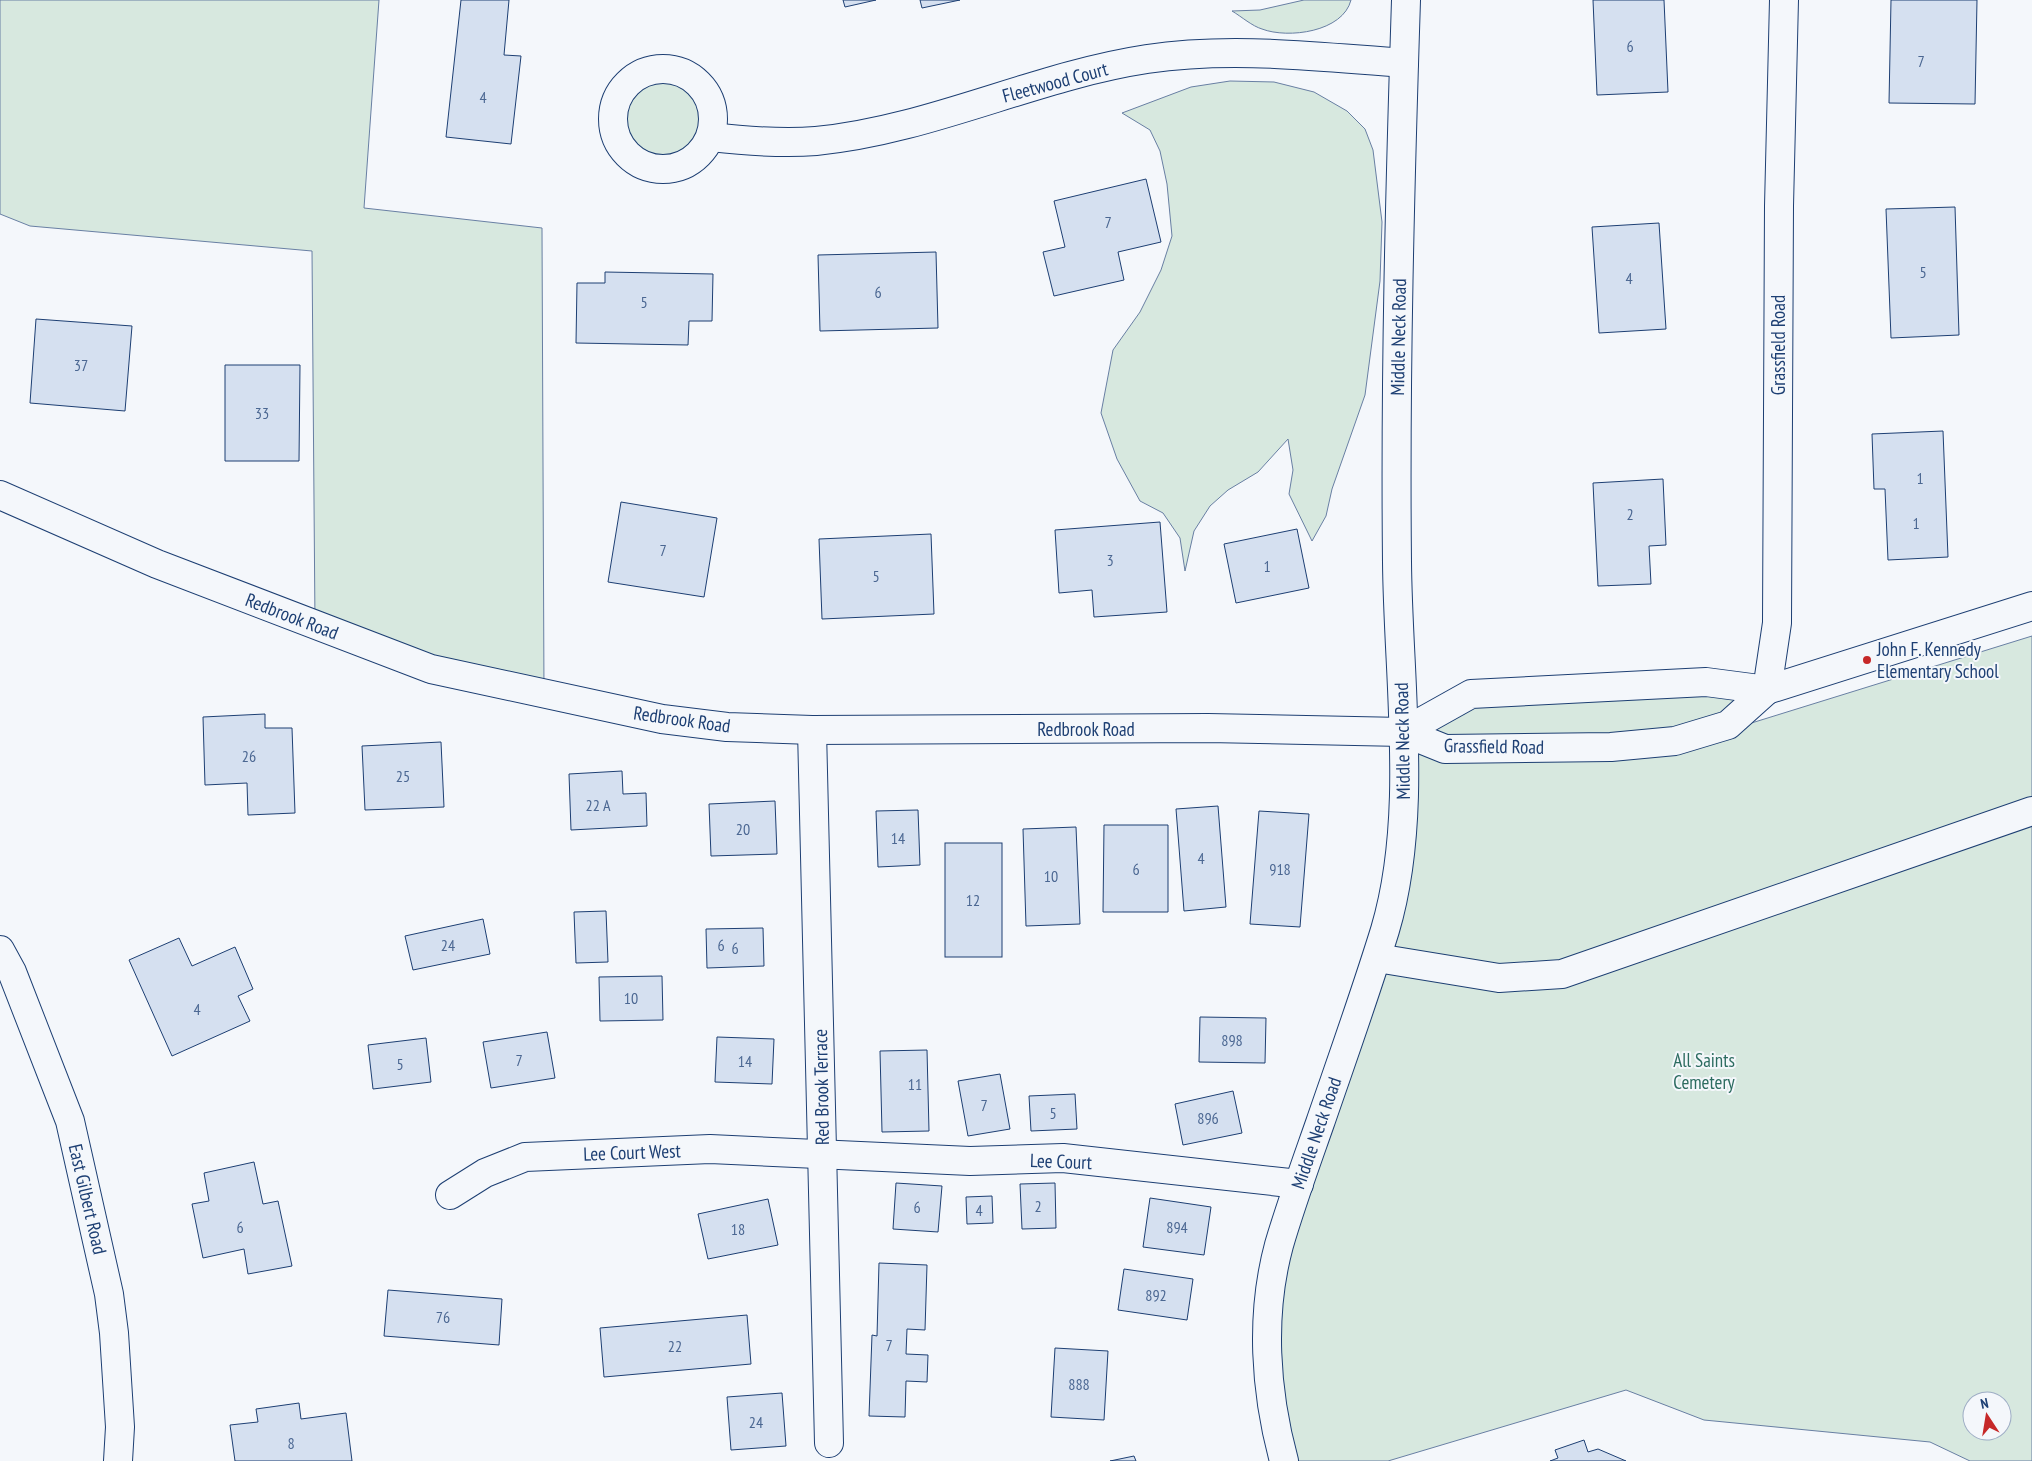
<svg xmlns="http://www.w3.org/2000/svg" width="2032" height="1461" viewBox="0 0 2032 1461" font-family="'PT Sans Narrow',sans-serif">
	<rect width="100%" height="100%" fill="#f4f7fb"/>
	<g fill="#d7e8df" stroke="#687fa3" fill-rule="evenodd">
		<polygon points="0,0 379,0 364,208 542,228 544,694 315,625 312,251 30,226 0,214"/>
		<path d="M1304 0H1351C1343 32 1288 39 1262 29 1252 26 1242 17 1232 11L1260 10Z"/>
		<circle cx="662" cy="118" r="41"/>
		<polygon points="1230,81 1274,82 1314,92 1347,111 1365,129 1373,150 1382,222 1380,281 1365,395 1332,489 1326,516 1312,541 1289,494 1293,470 1288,439 1258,472 1228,490 1210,506 1194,531 1185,571 1180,538 1163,513 1140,501 1117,459 1101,413 1113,350 1140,312 1161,270 1172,236 1167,184 1160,151 1150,130 1122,113 1191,87"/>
		<path d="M2032 636V1461H1970L1930 1442 1704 1420 1626 1390 1388 1461H1286L1277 1426 1283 1253 1380 959 1402 734 1687 743ZM1972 1401H2002V1431H1972Z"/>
		<polygon points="1670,692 1754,695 1725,719 1675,733 1452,741 1419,729 1477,701"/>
	</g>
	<g fill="#d5e0f0" stroke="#1d3f73">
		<polygon points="461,0 509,0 504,55 521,56 511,144 446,137"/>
		<polygon points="843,0 876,0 845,7"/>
		<polygon points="920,0 960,0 922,8"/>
		<polygon points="1593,0 1664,0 1668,92 1597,95"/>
		<polygon points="1891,0 1977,0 1975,104 1889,103"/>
		<polygon points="1146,179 1161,242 1118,252 1124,280 1054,296 1043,252 1065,247 1054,201"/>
		<polygon points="1955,207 1959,335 1891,338 1886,209"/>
		<polygon points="1659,223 1666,329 1599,333 1592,227"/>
		<polygon points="936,252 938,328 820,331 818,255"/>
		<polygon points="605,272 713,274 712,321 689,321 688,345 576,343 577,283 605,283"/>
		<polygon points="36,319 132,326 125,411 30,403"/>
		<polygon points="225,365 300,365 299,461 225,461"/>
		<polygon points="1943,431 1948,557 1888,560 1885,489 1874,489 1872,434"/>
		<polygon points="1663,479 1666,545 1649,546 1651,584 1598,586 1593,483"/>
		<polygon points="621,502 717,518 704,597 608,582"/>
		<polygon points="1160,522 1167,612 1094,617 1092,590 1059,593 1055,530"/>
		<polygon points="1297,529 1309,588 1236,603 1224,544"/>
		<polygon points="931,534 934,614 822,619 819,539"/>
		<polygon points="265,714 265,728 292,728 295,813 248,815 247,783 205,785 203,717"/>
		<polygon points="441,742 444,807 365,810 362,746"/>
		<polygon points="622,771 623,794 646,793 647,826 571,830 569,774"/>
		<polygon points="775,801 777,854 711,856 709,804"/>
		<polygon points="1218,806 1226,907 1184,911 1176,809"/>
		<polygon points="918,810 920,865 878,867 876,811"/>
		<polygon points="1259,811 1309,814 1300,927 1250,924"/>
		<polygon points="1104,825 1168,825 1168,912 1103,912"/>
		<polygon points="1076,827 1080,924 1026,926 1023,829"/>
		<rect x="945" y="843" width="57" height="114"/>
		<polygon points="606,911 608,962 576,963 574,912"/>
		<polygon points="483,919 490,954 413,970 405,936"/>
		<polygon points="763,928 764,966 707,968 706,929"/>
		<polygon points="179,938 192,966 235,947 253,989 238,996 250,1021 172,1056 129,960"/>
		<polygon points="662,976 663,1020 600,1021 599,977"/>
		<polygon points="1200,1017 1266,1018 1265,1063 1199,1062"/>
		<polygon points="547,1032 555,1078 491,1088 483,1042"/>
		<polygon points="717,1037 774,1039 772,1084 715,1082"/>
		<polygon points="426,1038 431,1082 373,1089 368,1045"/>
		<polygon points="927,1050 929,1131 882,1132 880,1051"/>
		<polygon points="1000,1074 1010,1129 968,1136 958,1081"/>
		<polygon points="1233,1091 1242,1133 1183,1145 1175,1104"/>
		<polygon points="1075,1094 1077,1129 1031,1131 1029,1096"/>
		<polygon points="254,1162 263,1204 278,1201 292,1266 248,1274 244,1249 203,1258 192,1204 209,1201 204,1173"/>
		<polygon points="896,1183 942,1186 938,1232 893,1229"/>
		<polygon points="1055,1183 1056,1228 1022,1229 1020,1184"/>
		<polygon points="992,1196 993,1223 967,1224 966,1197"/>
		<polygon points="1150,1198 1211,1207 1204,1255 1143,1247"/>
		<polygon points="768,1199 778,1245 708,1259 698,1214"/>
		<polygon points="879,1263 927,1265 925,1330 907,1329 906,1354 928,1355 927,1382 906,1381 905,1417 869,1416 872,1335 877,1336"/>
		<polygon points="1124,1269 1193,1279 1187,1320 1118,1310"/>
		<polygon points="388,1290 502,1299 499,1345 384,1336"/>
		<polygon points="747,1315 751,1364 604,1377 600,1328"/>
		<polygon points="1055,1348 1108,1351 1104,1420 1051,1417"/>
		<polygon points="782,1393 786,1446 731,1450 727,1397"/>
		<polygon points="299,1403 301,1419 346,1413 352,1461 235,1461 230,1425 258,1422 256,1409"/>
		<polygon points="1584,1440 1588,1452 1598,1449 1626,1461 1550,1461 1558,1458 1555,1450"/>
		<polygon points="1134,1456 1136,1461 1110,1461"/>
	</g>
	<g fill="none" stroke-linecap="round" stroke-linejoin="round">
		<g stroke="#1d3f73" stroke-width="30">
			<g id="minor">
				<circle cx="663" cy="119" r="50"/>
				<path d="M711 137C746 141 781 144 816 141 930 130 1035 76 1147 59 1233 46 1318 57 1404 63"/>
				<polyline points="812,730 829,1443"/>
				<polyline points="1403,732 1445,749 1611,747 1675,741 1728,725 1767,690 1777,623 1779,206 1784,0"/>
				<polyline points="1403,732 1471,694 1706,682 1767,690 2032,606"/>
				<polyline points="0,950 12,972 70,1121 109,1294 114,1333 120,1427 118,1461"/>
				<polyline points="1377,958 1499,978 1562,974 2032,811"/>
				<polyline points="450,1195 485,1173 525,1157 710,1149 970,1161 1063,1158 1299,1184"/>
			</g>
		</g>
		<g stroke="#1d3f73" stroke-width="30">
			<g id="major">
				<polyline points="0,495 157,564 431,669 662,719 727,727 812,730 1208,728 1403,732"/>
				<path d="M1284 1461C1265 1391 1260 1315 1279 1245 1291 1204 1306 1163 1320 1123 1342 1059 1365 995 1385 930 1419 816 1398 680 1397 562 1395 375 1400 187 1406 0"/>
			</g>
		</g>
		<use href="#minor" stroke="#f4f7fb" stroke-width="28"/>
		<use href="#major" stroke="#f4f7fb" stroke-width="28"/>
	</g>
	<circle fill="#c62828" stroke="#f4f7fb" stroke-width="2" cx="1867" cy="660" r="5"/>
	<g text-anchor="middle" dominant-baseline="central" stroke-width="4" stroke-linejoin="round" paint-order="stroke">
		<g font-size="16" fill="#4b6792">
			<text x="1630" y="46">6</text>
			<text x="1921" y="61">7</text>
			<text x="483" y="97">4</text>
			<text x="1108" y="222">7</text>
			<text x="1923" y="272">5</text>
			<text x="1629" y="278">4</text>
			<text x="878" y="292">6</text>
			<text x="644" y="302">5</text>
			<text x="81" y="365">37</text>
			<text x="262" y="413">33</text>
			<text x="1920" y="478">1</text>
			<text x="1630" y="514">2</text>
			<text x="1916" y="523">1</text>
			<text x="663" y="550">7</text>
			<text x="1110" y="560">3</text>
			<text x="1267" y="566">1</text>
			<text x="876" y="576">5</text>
			<text x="249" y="756">26</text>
			<text x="403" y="776">25</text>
			<text x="598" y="805">22 A</text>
			<text x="743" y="829">20</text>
			<text x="898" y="838">14</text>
			<text x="1201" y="858">4</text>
			<text x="1136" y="869">6</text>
			<text x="1280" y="869">918</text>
			<text x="1051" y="876">10</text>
			<text x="973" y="900">12</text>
			<text x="448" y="945">24</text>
			<text x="721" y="945">6</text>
			<text x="735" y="948">6</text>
			<text x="631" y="998">10</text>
			<text x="197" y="1009">4</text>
			<text x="1232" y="1040">898</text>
			<text x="519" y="1060">7</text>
			<text x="745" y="1061">14</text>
			<text x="400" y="1064">5</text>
			<text x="915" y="1084">11</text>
			<text x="984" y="1105">7</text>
			<text x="1053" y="1113">5</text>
			<text x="1208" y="1118">896</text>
			<text x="1038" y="1206">2</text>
			<text x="917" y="1207">6</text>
			<text x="979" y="1210">4</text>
			<text x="240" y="1227">6</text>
			<text x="1177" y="1227">894</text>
			<text x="738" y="1229">18</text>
			<text x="1156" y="1295">892</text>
			<text x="443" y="1317">76</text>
			<text x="889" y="1345">7</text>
			<text x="675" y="1346">22</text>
			<text x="1079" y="1384">888</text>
			<text x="756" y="1422">24</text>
			<text x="291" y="1443">8</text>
		</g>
		<g font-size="19" fill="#1d3f73" stroke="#f4f7fb">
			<text transform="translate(1055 82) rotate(-15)">Fleetwood Court</text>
			<text transform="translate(1398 337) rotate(-89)">Middle Neck Road</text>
			<text transform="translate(1778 345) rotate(-90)">Grassfield Road</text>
			<text transform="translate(292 616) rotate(21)">Redbrook Road</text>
			<text transform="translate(682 719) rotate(8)">Redbrook Road</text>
			<text x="1086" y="729">Redbrook Road</text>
			<text transform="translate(1402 741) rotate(-91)">Middle Neck Road</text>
			<text transform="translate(1494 746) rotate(1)">Grassfield Road</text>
			<text transform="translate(821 1087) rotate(-91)">Red Brook Terrace</text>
			<text transform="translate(1316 1133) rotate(-71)">Middle Neck Road</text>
			<text transform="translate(632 1152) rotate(-2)">Lee Court West</text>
			<text transform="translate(1061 1161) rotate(2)">Lee Court</text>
			<text transform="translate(88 1199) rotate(77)">East Gilbert Road</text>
		</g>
		<g font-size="19" fill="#1d3f73" stroke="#f4f7fb" text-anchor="start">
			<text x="1877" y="649">John F. Kennedy<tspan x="1877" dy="22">Elementary School</tspan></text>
		</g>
		<g font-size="19" fill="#2c6c60" stroke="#f4f7fb">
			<text x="1704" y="1060">All Saints<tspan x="1704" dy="22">Cemetery</tspan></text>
		</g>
	</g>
	<g transform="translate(1987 1416) rotate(348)"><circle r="24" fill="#f4f7fb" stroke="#9eadc5"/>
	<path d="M0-4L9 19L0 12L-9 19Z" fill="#c62828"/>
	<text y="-8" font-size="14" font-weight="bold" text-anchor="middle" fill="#1d3f73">N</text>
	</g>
</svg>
